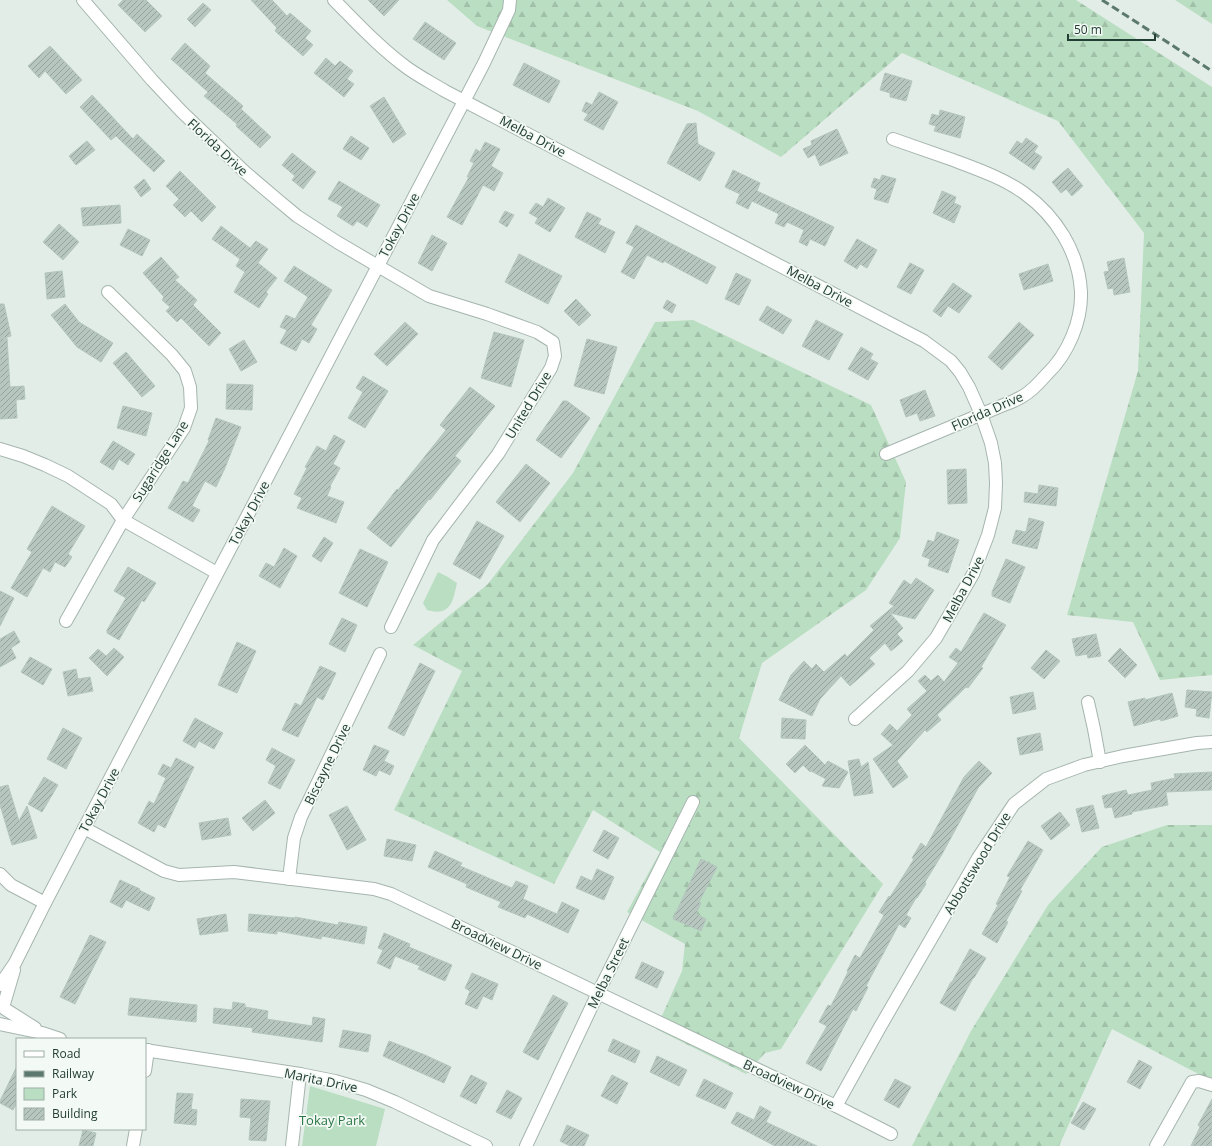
<svg xmlns="http://www.w3.org/2000/svg" width="1212" height="1146" viewBox="0 0 1212 1146" font-family="'Open Sans',sans-serif">
	<defs>
		<pattern id="forest-firs" width="22" height="20" patternUnits="userSpaceOnUse"><rect width="22" height="20" fill="#badec2"/><path d="M5 1l3.5 6h-7zM16 11l3.5 6h-7z" fill="#a0c0a7"/></pattern>
		<pattern id="building-hatch" width="6" height="6" patternUnits="userSpaceOnUse"><rect width="6" height="6" fill="#b7c7c0"/><path d="M-1 1l2-2M0 6l6-6M5 7l2-2" fill="none" stroke="#94a39d"/></pattern>
	</defs>
	<rect width="100%" height="100%" fill="#e2ede7"/>
	<g fill="#badec2">
		<path d="M438 572 448 577 457 583C453 601 451 617 427 610L423 603Z"/>
		<polygon points="310,1086 385,1109 376,1146 302,1146"/>
	</g>
	<g fill="url(#forest-firs)">
		<polygon points="447,0 1076,0 1212,87 1212,675 1160,680 1133,622 1067,615 1138,371 1144,233 1058,121 902,53 781,157 698,111 477,26"/>
		<polygon points="1175,0 1212,0 1212,24"/>
		<polygon points="693,320 871,405 906,482 900,538 866,590 762,663 739,738 883,884 781,1049 765,1053 746,1074 656,1029 682,971 685,944 627,912 660,852 593,810 554,884 394,810 462,671 413,645 488,584 573,473 655,322"/>
		<polygon points="1167,825 1212,825 1212,1081 1112,1029 1059,1146 912,1146 971,1031 1048,905 1102,847"/>
	</g>
	<g fill="url(#building-hatch)" stroke="#b4c6be">
		<polygon points="123,0 146,0 162,16 145,32 118,5"/>
		<polygon points="251,0 272,0 287,16 290,13 311,31 305,38 313,45 303,56 275,31 277,28"/>
		<polygon points="368,0 399,0 384,16"/>
		<polygon points="203,3 211,10 195,27 187,19"/>
		<polygon points="425,22 456,43 444,60 413,39"/>
		<polygon points="185,43 210,66 205,73 243,106 241,109 271,137 260,148 236,126 237,124 204,96 208,92 171,59"/>
		<polygon points="50,46 82,80 66,94 45,71 39,78 28,66"/>
		<polygon points="326,58 335,66 340,61 353,71 347,79 354,84 344,97 314,73"/>
		<polygon points="524,63 560,81 549,103 513,85"/>
		<polygon points="885,73 912,81 906,101 890,97 890,93 880,90"/>
		<polygon points="599,92 618,102 603,130 584,120 588,114 582,111 586,102 592,105"/>
		<polygon points="92,95 133,139 137,134 165,161 154,172 116,136 111,140 80,107"/>
		<polygon points="384,97 406,134 393,143 370,106"/>
		<polygon points="940,110 965,117 960,138 934,131 936,126 929,124 932,114 939,116"/>
		<polygon points="696,123 698,144 715,153 700,181 667,163 687,124"/>
		<polygon points="837,129 848,153 820,166 815,154 808,158 803,149 812,145 811,141"/>
		<polygon points="351,136 369,148 361,160 343,149"/>
		<polygon points="1026,138 1038,146 1034,152 1042,157 1034,170 1009,153 1017,141 1022,144"/>
		<polygon points="87,141 95,150 76,165 69,156"/>
		<polygon points="485,142 500,149 491,166 503,173 494,191 483,185 462,225 447,217 469,177 467,177 474,163 470,161 476,149 480,152"/>
		<polygon points="292,153 316,172 303,189 292,180 295,176 282,165"/>
		<polygon points="1068,168 1083,186 1072,196 1066,189 1061,193 1052,182"/>
		<polygon points="733,170 760,183 757,191 834,227 825,246 810,239 807,246 799,242 804,230 787,222 784,227 775,223 779,214 752,201 748,209 736,203 740,194 725,187"/>
		<polygon points="180,171 216,207 202,222 191,211 185,217 173,205 179,199 166,186"/>
		<polygon points="882,175 896,179 888,203 874,199 877,189 871,187 874,178 880,180"/>
		<polygon points="144,179 151,189 141,197 134,187"/>
		<polygon points="339,181 380,205 367,227 357,221 353,226 337,216 343,207 328,199"/>
		<polygon points="942,191 956,197 954,203 961,206 954,223 933,213"/>
		<polygon points="548,198 565,208 550,232 535,223 538,218 529,213 536,203 543,207"/>
		<polygon points="120,205 121,223 83,226 81,208"/>
		<polygon points="505,211 514,215 507,227 499,222"/>
		<polygon points="587,212 601,219 598,224 615,232 605,253 575,237"/>
		<polygon points="59,224 79,242 63,260 43,242"/>
		<polygon points="636,225 716,267 707,284 664,261 663,263 647,255 634,279 621,272 634,247 626,243"/>
		<polygon points="221,226 250,248 256,241 268,249 258,263 277,278 266,292 268,294 259,308 234,292 245,272 236,266 240,259 212,239"/>
		<polygon points="128,229 150,240 142,256 120,245"/>
		<polygon points="432,235 447,243 432,271 418,263"/>
		<polygon points="857,239 877,250 867,268 860,264 857,269 844,261"/>
		<polygon points="519,254 562,276 548,304 505,282"/>
		<polygon points="161,257 179,277 175,280 197,300 193,305 221,333 209,346 181,318 177,322 166,311 170,307 162,300 164,297 143,273"/>
		<polygon points="1124,258 1130,292 1114,295 1113,288 1108,289 1104,272 1109,271 1107,262"/>
		<polygon points="910,263 924,270 911,294 897,287"/>
		<polygon points="1048,264 1053,281 1024,290 1019,274"/>
		<polygon points="294,266 332,290 311,325 317,329 309,343 302,339 296,351 280,343 287,330 280,327 286,315 295,319 308,297 284,281"/>
		<polygon points="62,271 65,297 47,299 45,273"/>
		<polygon points="736,273 751,280 739,305 725,299"/>
		<polygon points="953,283 972,296 959,313 948,306 941,317 933,311"/>
		<polygon points="576,299 591,315 579,326 564,311"/>
		<polygon points="667,300 676,305 672,313 663,308"/>
		<polygon points="0,304 4,304 11,336 0,339"/>
		<polygon points="65,304 79,322 113,343 101,362 77,347 51,315"/>
		<polygon points="767,306 792,320 783,334 759,320"/>
		<polygon points="816,320 843,334 829,360 802,346"/>
		<polygon points="405,322 418,334 387,366 374,354"/>
		<polygon points="1019,322 1034,335 1002,370 988,357"/>
		<polygon points="494,332 524,340 511,387 481,378"/>
		<polygon points="7,338 10,387 24,386 25,399 16,400 17,418 0,419 0,339"/>
		<polygon points="587,339 617,347 604,394 574,386"/>
		<polygon points="244,340 257,362 241,371 229,349"/>
		<polygon points="861,347 873,354 870,359 878,363 868,380 848,369"/>
		<polygon points="126,352 155,386 142,397 113,363"/>
		<polygon points="363,376 388,391 365,428 348,418 363,392 356,388"/>
		<polygon points="227,384 253,385 252,410 226,409"/>
		<polygon points="470,387 495,406 455,456 461,461 430,500 429,499 391,547 367,528 397,489 398,490 446,430 440,425"/>
		<polygon points="925,390 935,416 920,421 917,413 906,417 900,400"/>
		<polygon points="563,401 567,401 590,418 561,458 536,440"/>
		<polygon points="123,406 152,413 146,436 117,428"/>
		<polygon points="216,418 241,427 225,468 216,487 205,481 192,506 200,510 193,522 168,508 183,481 188,483 209,441 208,440"/>
		<polygon points="334,435 345,441 333,464 340,468 330,486 331,487 327,496 344,502 336,523 297,508 302,498 294,494 307,468 305,467 317,446 326,451"/>
		<polygon points="113,441 135,454 128,465 119,459 113,470 100,462"/>
		<polygon points="526,464 550,483 520,522 496,502"/>
		<polygon points="966,469 967,503 948,504 947,470"/>
		<polygon points="1039,485 1058,488 1056,506 1024,502 1025,492 1038,494"/>
		<polygon points="52,506 85,526 68,554 72,557 65,567 55,562 50,572 43,568 27,597 11,588 32,552 27,549"/>
		<polygon points="1029,518 1044,522 1037,549 1012,543 1016,530 1026,532"/>
		<polygon points="477,521 504,536 480,579 453,564"/>
		<polygon points="937,532 959,540 948,573 928,566 930,559 922,556 928,540 934,542"/>
		<polygon points="324,537 333,543 321,562 312,556"/>
		<polygon points="284,548 297,556 280,588 259,576 266,563 274,567"/>
		<polygon points="360,549 388,562 367,607 339,593"/>
		<polygon points="1006,559 1025,567 1010,603 992,596 992,592"/>
		<polygon points="128,567 156,583 144,602 142,600 119,640 107,633 107,630 126,598 114,591"/>
		<polygon points="916,578 934,590 915,619 890,613 903,628 897,634 903,641 891,651 885,643 869,658 875,664 850,686 841,676 820,699 812,716 779,700 791,675 804,661 812,669 816,664 824,672 845,654 847,657 874,630 870,626 894,606 889,603 904,580 911,585"/>
		<polygon points="0,591 14,598 0,626"/>
		<polygon points="984,613 1006,625 981,667 983,668 968,688 966,687 937,715 941,720 927,732 925,730 897,761 908,777 893,788 873,759 893,745 881,734 890,724 897,731 912,715 907,709 927,691 918,681 925,675 931,681 938,675 944,682 958,663 949,657 956,648 961,652"/>
		<polygon points="342,618 357,625 345,652 329,644"/>
		<polygon points="14,631 20,642 11,648 16,658 0,667 0,639"/>
		<polygon points="1096,634 1101,656 1088,658 1087,654 1076,656 1072,639"/>
		<polygon points="237,642 256,651 237,693 218,685"/>
		<polygon points="114,648 124,657 107,676 89,658 98,649 106,656"/>
		<polygon points="1120,648 1137,665 1125,678 1108,661"/>
		<polygon points="1046,650 1060,661 1044,679 1031,668"/>
		<polygon points="30,657 52,669 43,685 21,672"/>
		<polygon points="420,663 435,671 404,736 388,728"/>
		<polygon points="320,666 336,673 323,700 317,697 298,737 282,730 295,703 301,706"/>
		<polygon points="76,669 78,679 90,677 93,691 68,696 63,672"/>
		<polygon points="1187,690 1212,692 1209,718 1196,716 1197,709 1185,707"/>
		<polygon points="1033,692 1036,709 1013,714 1010,697"/>
		<polygon points="1172,693 1178,716 1161,721 1160,719 1134,726 1128,702 1145,698 1145,700"/>
		<polygon points="195,718 223,733 214,749 199,741 195,748 183,741"/>
		<polygon points="782,718 806,720 805,739 781,738"/>
		<polygon points="63,728 82,738 66,769 47,759"/>
		<polygon points="1040,733 1043,750 1020,755 1017,738"/>
		<polygon points="374,745 389,751 384,761 394,766 390,775 379,770 376,776 363,770"/>
		<polygon points="805,745 825,765 828,761 848,772 839,788 822,786 826,779 811,771 810,772 803,765 795,773 786,764"/>
		<polygon points="272,748 295,760 280,789 268,783 276,766 266,760"/>
		<polygon points="176,758 194,767 165,828 158,824 154,832 138,823 149,801 154,804 166,778 158,774 163,764 171,768"/>
		<polygon points="859,759 861,767 868,762 873,793 854,796 848,761"/>
		<polygon points="979,761 992,773 978,788 941,856 925,882 926,884 917,898 916,898 906,915 911,918 905,928 899,924 866,986 868,987 856,1011 853,1009 821,1071 806,1063 827,1026 819,1022 828,1005 831,1006 848,972 847,971 855,955 860,958 884,915 879,912 889,896 890,897 914,859 912,858 921,843 926,847 964,777"/>
		<polygon points="1212,772 1212,790 1166,792 1168,805 1132,812 1132,814 1115,818 1112,807 1105,808 1102,796 1126,790 1128,795 1152,790 1151,783 1175,778 1174,774"/>
		<polygon points="44,777 58,785 42,812 28,804"/>
		<polygon points="8,785 19,821 27,806 37,838 12,845 0,805 0,787"/>
		<polygon points="265,800 275,813 253,831 242,818"/>
		<polygon points="1093,805 1099,828 1082,832 1076,809"/>
		<polygon points="347,806 366,840 347,850 329,815"/>
		<polygon points="1060,812 1070,825 1051,840 1041,826"/>
		<polygon points="228,818 231,835 202,840 199,823"/>
		<polygon points="604,830 619,838 608,859 593,851"/>
		<polygon points="387,839 416,845 412,861 384,856"/>
		<polygon points="1028,841 1043,850 1020,890 1022,891 1006,921 1008,922 997,943 982,934 998,905 996,904 1010,877 1007,876"/>
		<polygon points="435,851 462,863 460,866 512,888 516,881 528,886 523,899 557,914 562,902 579,910 568,933 527,914 525,918 498,907 501,902 466,887 467,884 428,867"/>
		<polygon points="701,859 717,867 699,902 701,903 696,914 706,919 701,931 673,919"/>
		<polygon points="597,869 614,877 604,900 576,888 581,876 592,881"/>
		<polygon points="120,880 140,889 139,890 155,898 149,911 126,900 122,908 110,902"/>
		<polygon points="226,914 228,931 200,935 197,919"/>
		<polygon points="249,914 295,918 295,917 338,925 339,922 367,927 364,944 322,936 321,939 277,931 277,934 248,931"/>
		<polygon points="384,933 410,944 409,947 452,965 445,981 418,969 420,966 395,956 390,969 377,963 383,950 378,948"/>
		<polygon points="90,935 106,942 75,1004 60,997"/>
		<polygon points="970,949 986,958 974,978 973,978 955,1011 940,1003 951,982 952,982"/>
		<polygon points="642,962 664,972 657,988 635,978"/>
		<polygon points="472,973 498,984 492,1000 483,996 477,1009 465,1004 470,991 465,988"/>
		<polygon points="553,995 568,1003 538,1060 523,1052"/>
		<polygon points="130,998 197,1005 196,1022 128,1015"/>
		<polygon points="233,1002 245,1004 245,1007 268,1011 267,1019 312,1026 313,1017 325,1019 322,1042 252,1032 253,1028 213,1023 214,1008 232,1010"/>
		<polygon points="343,1030 371,1035 368,1052 339,1047"/>
		<polygon points="613,1039 640,1051 635,1063 608,1051"/>
		<polygon points="389,1041 425,1055 451,1067 444,1083 383,1056"/>
		<polygon points="657,1056 687,1070 679,1086 650,1072"/>
		<polygon points="1139,1060 1152,1067 1140,1089 1127,1082"/>
		<polygon points="17,1066 17,1102 13,1110 0,1103 0,1101"/>
		<polygon points="471,1075 487,1083 476,1104 460,1096"/>
		<polygon points="612,1075 628,1083 617,1104 601,1096"/>
		<polygon points="704,1079 733,1093 725,1109 696,1096"/>
		<polygon points="895,1079 911,1087 899,1108 884,1100"/>
		<polygon points="507,1090 522,1098 511,1119 496,1112"/>
		<polygon points="177,1093 193,1094 191,1109 197,1110 196,1125 174,1123"/>
		<polygon points="241,1099 270,1101 266,1141 249,1140 251,1118 240,1117"/>
		<polygon points="1212,1099 1212,1146 1191,1146 1200,1127 1198,1125"/>
		<polygon points="1083,1102 1096,1109 1084,1130 1071,1123"/>
		<polygon points="760,1106 771,1112 766,1122 817,1146 775,1146 731,1123 737,1112 754,1120"/>
		<polygon points="567,1125 589,1135 584,1146 570,1146 560,1141"/>
		<polygon points="83,1130 96,1133 93,1146 79,1146"/>
	</g>
	<g fill="none" stroke-linecap="round" stroke-linejoin="round">
		<g stroke="#a5b5ae" stroke-width="14">
			<g id="minor">
				<polyline points="83,0 152,80 182,112 246,173 279,201 297,216 337,242 429,296 487,314 537,332 553,342 555,356 551,368 498,454 433,540 391,627"/>
				<path d="M334 0C357 23 380 48 406 67 418 76 432 83 445 91L924 341 951 361 960 372 969 387 981 414 991 443 995 463 996 483 995 508 988 535 973 574 936 638 908 671 855 719"/>
				<polyline points="0,449 23,456 45,465 68,476 111,504 123,520 217,573"/>
				<path d="M886 454 1006 404C1012 402 1018 399 1023 396 1032 391 1040 382 1047 374 1068 354 1082 321 1081 292 1079 252 1056 216 1024 193 1003 178 977 169 953 160 933 153 913 146 893 139"/>
				<polyline points="66,621 123,520 184,428 191,408 190,387 185,371 172,355 108,292"/>
				<polyline points="1088,702 1094,729 1100,762"/>
				<polyline points="84,828 164,871 179,875 234,872 374,889 391,894 790,1085 836,1106 891,1134"/>
				<polyline points="0,874 11,885 45,903"/>
				<polyline points="289,879 294,838 301,817 380,654"/>
				<polyline points="0,985 15,963 45,903 484,63 509,10 510,0"/>
				<polyline points="4,1004 14,970"/>
				<polyline points="5,1009 35,1028"/>
				<polyline points="0,1024 42,1033 60,1039"/>
				<polyline points="145,1050 300,1074 335,1081 366,1090 395,1102 486,1146"/>
				<polyline points="145,1071 148,1050"/>
				<polyline points="836,1106 880,1027 978,858 1014,804 1046,779 1084,765 1123,756 1197,743 1212,742"/>
				<polyline points="133,1146 136,1129"/>
				<polyline points="292,1146 300,1074"/>
				<polyline points="526,1146 598,993 693,802"/>
				<polyline points="1156,1146 1192,1082 1199,1081 1212,1085"/>
			</g>
		</g>
		<use href="#minor" stroke="#fff" stroke-width="12"/>
		<polyline stroke="#5c7970" stroke-width="3" stroke-dasharray="8 4" stroke-linecap="butt" points="1102,0 1212,71"/>
	</g>
	<g text-anchor="middle" dominant-baseline="central" stroke-width="3.5" stroke-linejoin="round" paint-order="stroke">
		<g font-size="13" fill="#223e35" stroke="#f3f9f5">
			<text transform="translate(533 136) rotate(28)">Melba Drive</text>
			<text transform="translate(218 147) rotate(43)">Florida Drive</text>
			<text transform="translate(399 225) rotate(-62)">Tokay Drive</text>
			<text transform="translate(820 286) rotate(28)">Melba Drive</text>
			<text transform="translate(528 405) rotate(-59)">United Drive</text>
			<text transform="translate(987 411) rotate(-24)">Florida Drive</text>
			<text transform="translate(160 461) rotate(-58)">Sugaridge Lane</text>
			<text transform="translate(249 513) rotate(-62)">Tokay Drive</text>
			<text transform="translate(963 589) rotate(-62)">Melba Drive</text>
			<text transform="translate(327 764) rotate(-64)">Biscayne Drive</text>
			<text transform="translate(99 800) rotate(-62)">Tokay Drive</text>
			<text transform="translate(977 863) rotate(-59)">Abbottswood Drive</text>
			<text transform="translate(497 944) rotate(26)">Broadview Drive</text>
			<text transform="translate(608 973) rotate(-64)">Melba Street</text>
			<text transform="translate(321 1080) rotate(12)">Marita Drive</text>
			<text transform="translate(789 1084) rotate(25)">Broadview Drive</text>
		</g>
		<g font-size="13" fill="#2b7644" stroke="#f3f9f5">
			<text x="332" y="1120">Tokay Park</text>
		</g>
	</g>
	<rect x="16" y="1038" width="130" height="92" fill="#f3f9f5" stroke="#9faea8"/>
	<rect x="24" y="1051" width="20" height="6" fill="#ffffff" stroke="#9faea8"/>
	<text x="52" y="1058" font-size="12" fill="#223e35">Road</text>
	<rect x="24" y="1071" width="20" height="6" fill="#5c7970" stroke="#9faea8"/>
	<text x="52" y="1078" font-size="12" fill="#223e35">Railway</text>
	<rect x="24" y="1088" width="20" height="12" fill="#badec2" stroke="#9faea8"/>
	<text x="52" y="1098" font-size="12" fill="#223e35">Park</text>
	<rect x="24" y="1108" width="20" height="12" fill="url(#building-hatch)" stroke="#9faea8"/>
	<text x="52" y="1118" font-size="12" fill="#223e35">Building</text>
	<path d="M1068 34v6h87v-6" fill="none" stroke="#223e35" stroke-width="2"/>
	<text x="1074" y="34" font-size="12" fill="#223e35" stroke="#f3f9f5" stroke-width="3" paint-order="stroke">50 m</text>
</svg>
